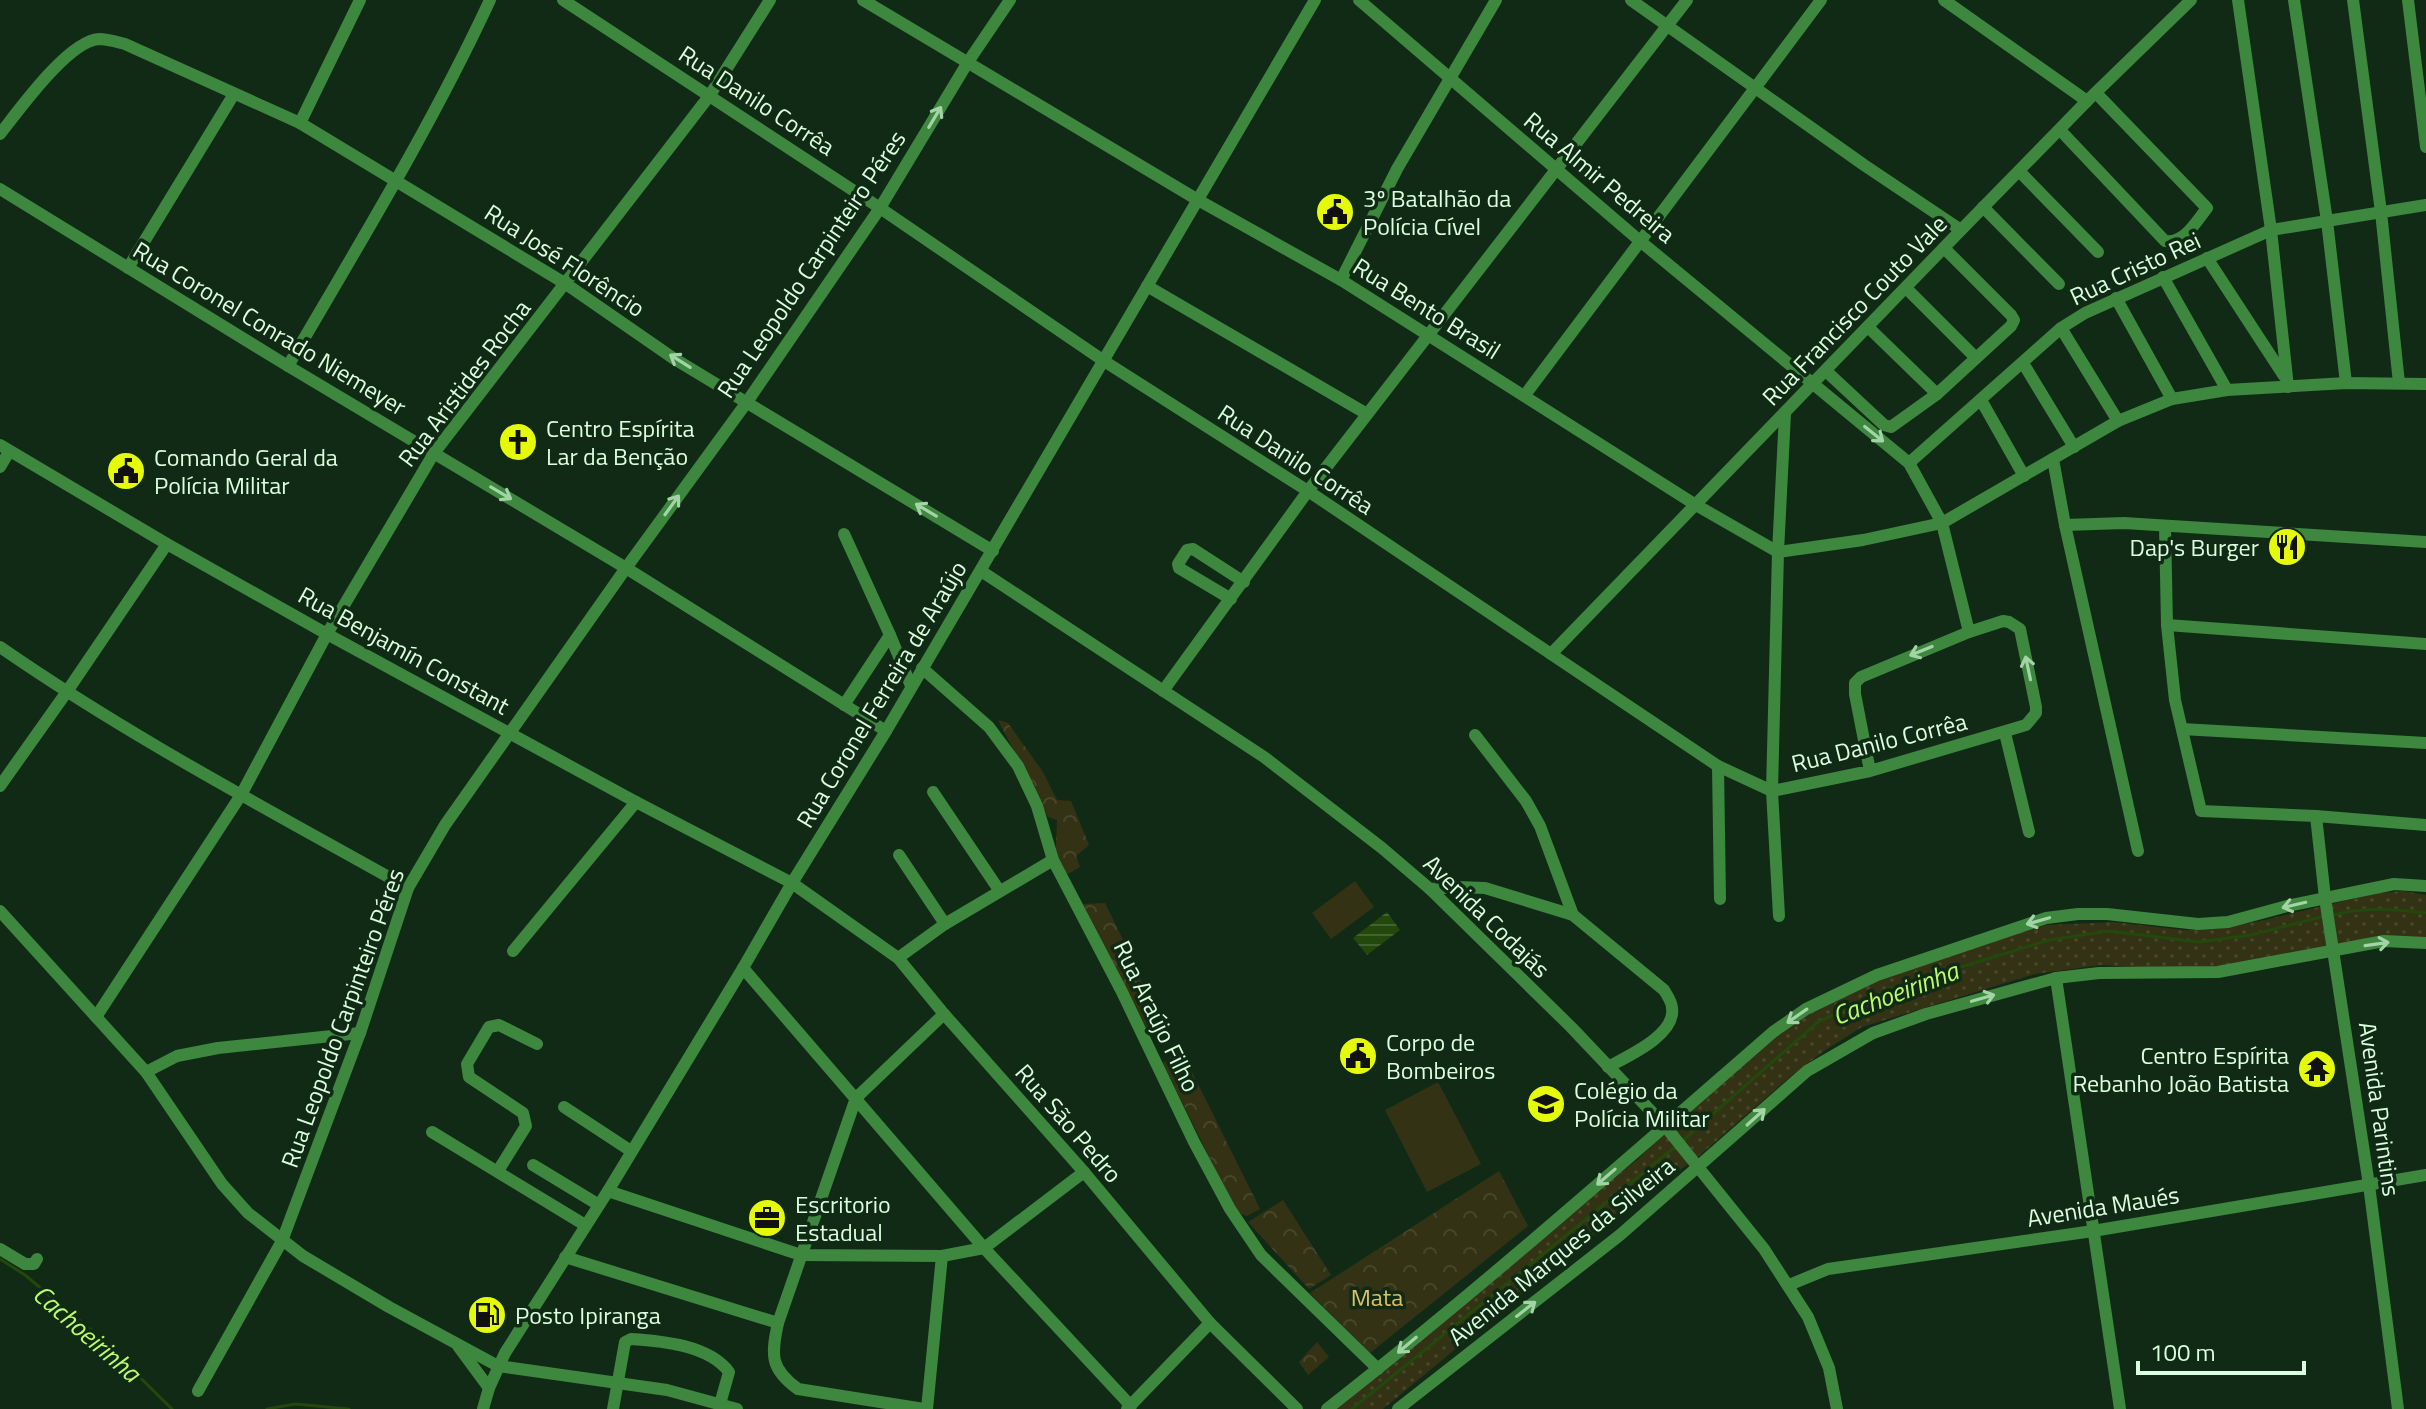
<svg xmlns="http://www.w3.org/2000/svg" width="2426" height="1409" viewBox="0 0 2426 1409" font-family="'Titillium Web',sans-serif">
	<defs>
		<pattern id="forest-crowns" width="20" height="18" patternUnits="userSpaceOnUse" patternTransform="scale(2)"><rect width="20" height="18" fill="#343214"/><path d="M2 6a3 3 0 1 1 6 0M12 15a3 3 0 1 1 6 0" fill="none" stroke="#47462a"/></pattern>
		<pattern id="park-dots" width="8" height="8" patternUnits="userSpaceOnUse" patternTransform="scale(2)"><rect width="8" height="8" fill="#343214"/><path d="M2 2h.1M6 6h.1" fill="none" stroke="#47462a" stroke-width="1.8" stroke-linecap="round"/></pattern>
		<pattern id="water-rules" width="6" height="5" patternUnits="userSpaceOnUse" patternTransform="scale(2)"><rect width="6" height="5" fill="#22480c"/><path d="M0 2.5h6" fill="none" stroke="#42632f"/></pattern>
	</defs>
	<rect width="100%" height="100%" fill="#112a15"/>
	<g fill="#343214">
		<polygon points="1355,881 1374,907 1331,939 1312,913"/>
		<polygon points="1438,1082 1481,1164 1427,1192 1385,1110"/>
	</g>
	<g fill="url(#forest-crowns)">
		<path d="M998 720 1008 723 1043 772 1057 800 1071 801 1089 845 1076 856 1080 867 1068 874C1051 860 1057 840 1057 820L1048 817Z"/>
		<polygon points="1105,903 1134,962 1160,1029 1150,1034 1083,904"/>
		<polygon points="1181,1050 1260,1209 1247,1216 1236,1212 1163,1063"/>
		<polygon points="1499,1171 1528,1226 1370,1353 1310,1293"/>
		<polygon points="1283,1200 1331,1275 1309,1289 1248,1222"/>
		<polygon points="1317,1342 1329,1357 1308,1375 1299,1362"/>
	</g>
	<polygon fill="url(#park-dots)" points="2403,891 2426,895 2426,939 2253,964 2174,969 2101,965 2035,974 1862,1027 1824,1051 1791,1076 1700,1155 1581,1245 1383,1409 1325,1409 1491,1273 1637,1160 1675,1123 1805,1012 1890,975 1987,942 2047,925 2114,922 2184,930 2216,929 2260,921 2378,893"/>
	<polygon fill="url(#water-rules)" points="1387,912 1400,930 1367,955 1353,938"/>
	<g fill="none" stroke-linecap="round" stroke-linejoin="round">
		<g stroke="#22480c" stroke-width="3">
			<path d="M2333 915C2364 907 2394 909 2426 913"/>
			<polyline points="1681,1142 1818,1022 1889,989 2049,940 2110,931 2198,942 2251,935 2325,916"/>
			<polyline points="0,1259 25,1275 97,1335 172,1409"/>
			<polyline points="267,1409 295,1404 349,1409"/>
			<polyline points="1352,1409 1675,1147"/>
		</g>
		<g stroke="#3d873f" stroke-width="12">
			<polyline points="563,0 880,208 1104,361 1308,491 1718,766 1772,791 1870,771 2026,725 2036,713 2036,707 2020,629 2009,622 2003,621 1969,632 1861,677 1855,683 1855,694 1870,771"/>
			<polyline points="863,0 1198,200 1341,280 1696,505 1778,552 1863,540 1942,523 2118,421 2172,399 2227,390 2346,383 2426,384"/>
			<polyline points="1359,0 1640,241 1909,463 1942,523 1969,632"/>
			<polyline points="1631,0 1864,165 1961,230"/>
			<polyline points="1944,0 2087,101"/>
			<polyline points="2238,0 2271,230 2288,387"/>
			<polyline points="2294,0 2327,221 2346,383"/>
			<polyline points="2353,0 2381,212 2399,383"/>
			<polyline points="2408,0 2426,147"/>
			<polyline points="300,123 360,0"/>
			<path d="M2060 130 2165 241C2184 244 2196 222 2207 208L2096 93"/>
			<path d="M0 134C19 110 68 41 99 39 107 39 117 42 125 44L300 123 566 284 673 358 993 551"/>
			<polyline points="2019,171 2098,252"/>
			<polyline points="0,189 288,366 626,568 886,731"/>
			<polyline points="1983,207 2059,284"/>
			<polyline points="2207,258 2284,376"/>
			<polyline points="128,268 234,94"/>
			<polyline points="2163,277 2227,390"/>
			<polyline points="1341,280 1397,169 1496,0"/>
			<polyline points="1147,286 1367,414"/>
			<polyline points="1906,288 1976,358"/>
			<polyline points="2116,298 2172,399"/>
			<polyline points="1868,327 1937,394"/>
			<polyline points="2061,328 2118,421"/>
			<polyline points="2023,363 2074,447"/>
			<path d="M288 366C358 246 431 127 490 0"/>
			<polyline points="1826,371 1884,425 1891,427 1937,394 2011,326 2014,320 2011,315 1944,248"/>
			<polyline points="1525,395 1821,0"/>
			<polyline points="1981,400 2024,476"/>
			<polyline points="0,445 167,544 327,634 636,802 792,883 898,958 944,1014 1084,1172 1210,1323 1297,1409"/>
			<polyline points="2053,459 2065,525 2138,851"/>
			<polyline points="1909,463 2061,328 2085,313 2271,230 2426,205"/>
			<polyline points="0,467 9,452"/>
			<polyline points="2065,525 2124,523 2426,542"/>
			<polyline points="2165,526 2167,625 2175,700 2201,811 2316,816 2426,825"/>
			<polyline points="844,534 890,635 911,686"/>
			<polyline points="981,571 1264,757 1382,848 1430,889 1571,1027 1665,1126 1764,1249 1808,1317 1829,1368 1837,1409"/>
			<polyline points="1231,599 1179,568 1178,564 1187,550 1193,549 1244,582"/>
			<polyline points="2167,625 2426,644"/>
			<path d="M0 647C130 737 271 811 408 888"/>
			<polyline points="1551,654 1961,230 2087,101 2191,0"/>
			<polyline points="922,668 989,727 1018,766 1037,806 1053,860 1122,992 1194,1142 1230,1209 1261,1255 1378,1369"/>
			<polyline points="1163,691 1308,491 1687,0"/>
			<polyline points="844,705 890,635"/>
			<polyline points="2182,729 2426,743"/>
			<polyline points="2005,733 2029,832"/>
			<polyline points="1475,735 1526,801 1540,826 1573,915"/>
			<polyline points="1718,766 1720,899"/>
			<polyline points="0,786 66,693 167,544"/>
			<polyline points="933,792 999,890"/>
			<polyline points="2316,816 2325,898 2369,1185 2398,1409"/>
			<polyline points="899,855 945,924"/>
			<path d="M1430 889 1458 887 1485 888 1573 915 1664 990C1667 995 1672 1002 1672 1008 1676 1035 1628 1056 1608 1067"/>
			<polyline points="0,911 146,1072 222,1184 248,1213 303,1256 389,1307 498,1366 667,1390 737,1409"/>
			<polyline points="1779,916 1772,791 1778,552 1785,414"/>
			<polyline points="513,951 636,802"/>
			<polyline points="898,958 945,924 1053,860"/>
			<polyline points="743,968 984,1248 1131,1406"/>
			<polyline points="2056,978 2120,1409"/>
			<polyline points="96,1017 241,795 327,634 434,453 710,95 770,0"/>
			<polyline points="146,1072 177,1056 218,1048 360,1033"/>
			<polyline points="564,1107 631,1151"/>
			<polyline points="432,1132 585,1225"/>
			<polyline points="533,1165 599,1205"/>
			<polyline points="498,1171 526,1126 523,1113 469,1077 467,1064 489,1027 499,1025 537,1044"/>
			<polyline points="608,1191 801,1255 942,1256 984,1248 1084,1172"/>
			<polyline points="0,1249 25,1264 34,1264 37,1259"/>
			<polyline points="565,1257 778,1323"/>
			<polyline points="1789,1285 1828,1269 2093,1231 2426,1175"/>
			<polyline points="458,1346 489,1388"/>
			<polyline points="198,1391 282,1241 360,1033 408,888 445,825 626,568 747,402 880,208 968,62 1010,0"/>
			<polyline points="483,1409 489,1388 505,1353 608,1191 743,968 792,883 886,731 1315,0"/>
			<path d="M613 1409 625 1342 631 1339C662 1341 709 1345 729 1372L720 1404"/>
			<path d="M924 1409 798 1389C770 1369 771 1355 778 1323L856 1098 944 1014"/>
			<polyline points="927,1409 942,1256"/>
			<polyline points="1127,1409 1210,1323"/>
			<path d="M1327 1409C1480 1289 1626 1160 1773 1032L1806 1009 1877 975 2046 918 2078 914H2107L2198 924 2228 922 2287 906 2394 884 2426 886"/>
			<polyline points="1398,1409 1620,1235 1807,1071 1873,1033 1926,1014 2056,978 2099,973 2218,972 2384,941 2426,943"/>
		</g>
	</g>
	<defs><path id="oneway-shaft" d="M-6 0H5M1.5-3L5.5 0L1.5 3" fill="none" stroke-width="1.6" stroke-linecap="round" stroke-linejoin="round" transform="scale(2)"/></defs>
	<g stroke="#a3d4a6">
		<use href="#oneway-shaft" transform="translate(935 117) rotate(-59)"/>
		<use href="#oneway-shaft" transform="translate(680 361) rotate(-148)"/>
		<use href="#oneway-shaft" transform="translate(1874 434) rotate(39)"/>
		<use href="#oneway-shaft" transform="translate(501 493) rotate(31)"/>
		<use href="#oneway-shaft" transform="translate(672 505) rotate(-54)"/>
		<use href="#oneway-shaft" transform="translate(926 510) rotate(-149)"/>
		<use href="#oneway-shaft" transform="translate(1921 651) rotate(158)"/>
		<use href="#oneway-shaft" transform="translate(2028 668) rotate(-102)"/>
		<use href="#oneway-shaft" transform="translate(2294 905) rotate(167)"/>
		<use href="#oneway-shaft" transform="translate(2038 921) rotate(164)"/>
		<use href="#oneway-shaft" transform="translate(2377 944) rotate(-8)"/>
		<use href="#oneway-shaft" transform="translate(1983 998) rotate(-16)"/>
		<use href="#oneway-shaft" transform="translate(1797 1016) rotate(145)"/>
		<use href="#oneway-shaft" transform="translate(1756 1117) rotate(-42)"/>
		<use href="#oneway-shaft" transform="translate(1606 1177) rotate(139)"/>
		<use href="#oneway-shaft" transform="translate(1526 1309) rotate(-38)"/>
		<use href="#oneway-shaft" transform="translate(1407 1345) rotate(140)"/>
	</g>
	<defs>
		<g id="civic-disc" transform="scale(2)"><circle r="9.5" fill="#e5fa0b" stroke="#112a15"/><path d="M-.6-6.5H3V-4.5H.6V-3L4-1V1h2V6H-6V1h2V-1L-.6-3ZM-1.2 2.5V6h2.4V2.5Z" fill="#111"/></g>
		<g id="church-disc" transform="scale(2)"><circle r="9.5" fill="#e5fa0b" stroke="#112a15"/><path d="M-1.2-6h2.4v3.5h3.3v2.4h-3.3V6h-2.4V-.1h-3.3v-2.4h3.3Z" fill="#111"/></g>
		<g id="restaurant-disc" transform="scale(2)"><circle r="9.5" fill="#e5fa0b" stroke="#112a15"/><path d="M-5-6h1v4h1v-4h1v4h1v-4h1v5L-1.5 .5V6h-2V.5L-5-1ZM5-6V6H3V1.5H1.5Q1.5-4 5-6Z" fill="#111"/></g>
		<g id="temple-disc" transform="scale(2)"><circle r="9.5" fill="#e5fa0b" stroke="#112a15"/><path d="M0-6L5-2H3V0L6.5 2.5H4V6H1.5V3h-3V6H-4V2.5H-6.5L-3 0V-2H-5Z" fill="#111"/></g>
		<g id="school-disc" transform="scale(2)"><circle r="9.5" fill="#e5fa0b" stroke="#112a15"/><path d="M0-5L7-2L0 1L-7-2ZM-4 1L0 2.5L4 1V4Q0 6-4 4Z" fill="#111"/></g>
		<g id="office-disc" transform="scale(2)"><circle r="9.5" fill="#e5fa0b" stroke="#112a15"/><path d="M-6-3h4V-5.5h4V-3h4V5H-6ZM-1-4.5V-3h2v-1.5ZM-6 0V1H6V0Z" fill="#111"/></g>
		<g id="fuel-disc" transform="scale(2)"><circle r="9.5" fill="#e5fa0b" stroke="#112a15"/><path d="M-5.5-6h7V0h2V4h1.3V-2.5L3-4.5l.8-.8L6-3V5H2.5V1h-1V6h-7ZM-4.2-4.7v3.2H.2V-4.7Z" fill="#111"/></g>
	</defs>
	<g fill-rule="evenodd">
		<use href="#civic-disc" x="1335" y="212"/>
		<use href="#church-disc" x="518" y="442"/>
		<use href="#civic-disc" x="126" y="471"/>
		<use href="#restaurant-disc" x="2287" y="547"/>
		<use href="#civic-disc" x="1358" y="1056"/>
		<use href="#temple-disc" x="2317" y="1069"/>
		<use href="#school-disc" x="1546" y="1104"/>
		<use href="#office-disc" x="767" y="1218"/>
		<use href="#fuel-disc" x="487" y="1315"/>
	</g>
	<g text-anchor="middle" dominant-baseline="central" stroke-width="7" stroke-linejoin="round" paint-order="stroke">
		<g font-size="24" fill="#dafede" stroke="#112a15">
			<text transform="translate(757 100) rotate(33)">Rua Danilo Corrêa</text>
			<text transform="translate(1600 177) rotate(40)">Rua Almir Pedreira</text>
			<text transform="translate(565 260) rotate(33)">Rua José Florêncio</text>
			<text transform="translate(811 264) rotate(-56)">Rua Leopoldo Carpinteiro Péres</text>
			<text transform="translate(2135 268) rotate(-25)">Rua Cristo Rei</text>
			<text transform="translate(1427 308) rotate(32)">Rua Bento Brasil</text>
			<text transform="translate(1854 310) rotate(-46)">Rua Francisco Couto Vale</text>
			<text transform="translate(270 328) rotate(31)">Rua Coronel Conrado Niemeyer</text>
			<text transform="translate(464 383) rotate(-53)">Rua Aristides Rocha</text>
			<text transform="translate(1296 459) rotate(33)">Rua Danilo Corrêa</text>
			<text transform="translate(404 650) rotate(29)">Rua Benjamín Constant</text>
			<text transform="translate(881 694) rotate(-59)">Rua Coronel Ferreira de Araújo</text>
			<text transform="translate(1879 742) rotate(-14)">Rua Danilo Corrêa</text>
			<text transform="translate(1487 916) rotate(44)">Avenida Codajás</text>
			<text transform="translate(1157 1016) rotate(64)">Rua Araújo Filho</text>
			<text transform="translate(342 1018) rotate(-70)">Rua Leopoldo Carpinteiro Péres</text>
			<text transform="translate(2380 1109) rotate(82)">Avenida Parintins</text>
			<text transform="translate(1069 1123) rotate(49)">Rua São Pedro</text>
			<text transform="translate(2103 1206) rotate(-9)">Avenida Maués</text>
			<text transform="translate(1561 1251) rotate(-39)">Avenida Marques da Silveira</text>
		</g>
		<g font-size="24" fill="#dafede" stroke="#112a15" text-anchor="start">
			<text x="1363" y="198">3º Batalhão da<tspan x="1363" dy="28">Polícia Cível</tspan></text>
			<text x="546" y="428">Centro Espírita<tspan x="546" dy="28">Lar da Benção</tspan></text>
			<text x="154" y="457">Comando Geral da<tspan x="154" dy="28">Polícia Militar</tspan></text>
			<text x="2259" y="547" text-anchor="end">Dap's Burger</text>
			<text x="1386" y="1042">Corpo de<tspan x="1386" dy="28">Bombeiros</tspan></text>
			<text x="2289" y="1055" text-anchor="end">Centro Espírita<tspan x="2289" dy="28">Rebanho João Batista</tspan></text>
			<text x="1574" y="1090">Colégio da<tspan x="1574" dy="28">Polícia Militar</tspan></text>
			<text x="795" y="1204">Escritorio<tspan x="795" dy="28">Estadual</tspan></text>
			<text x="515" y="1315">Posto Ipiranga</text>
		</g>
		<g font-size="24" fill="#debf66" stroke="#112a15">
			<text x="1377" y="1297">Mata</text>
		</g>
		<g font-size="26" font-style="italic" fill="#bbfc6b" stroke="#112a15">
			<text transform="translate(1895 993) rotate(-21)">Cachoeirinha</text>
			<text transform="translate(87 1333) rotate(41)">Cachoeirinha</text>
		</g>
	</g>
	<path d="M2138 1361v12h166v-12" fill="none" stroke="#dafede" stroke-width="4"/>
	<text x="2150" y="1361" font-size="24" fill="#dafede" stroke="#112a15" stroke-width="6" paint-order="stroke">100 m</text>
</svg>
